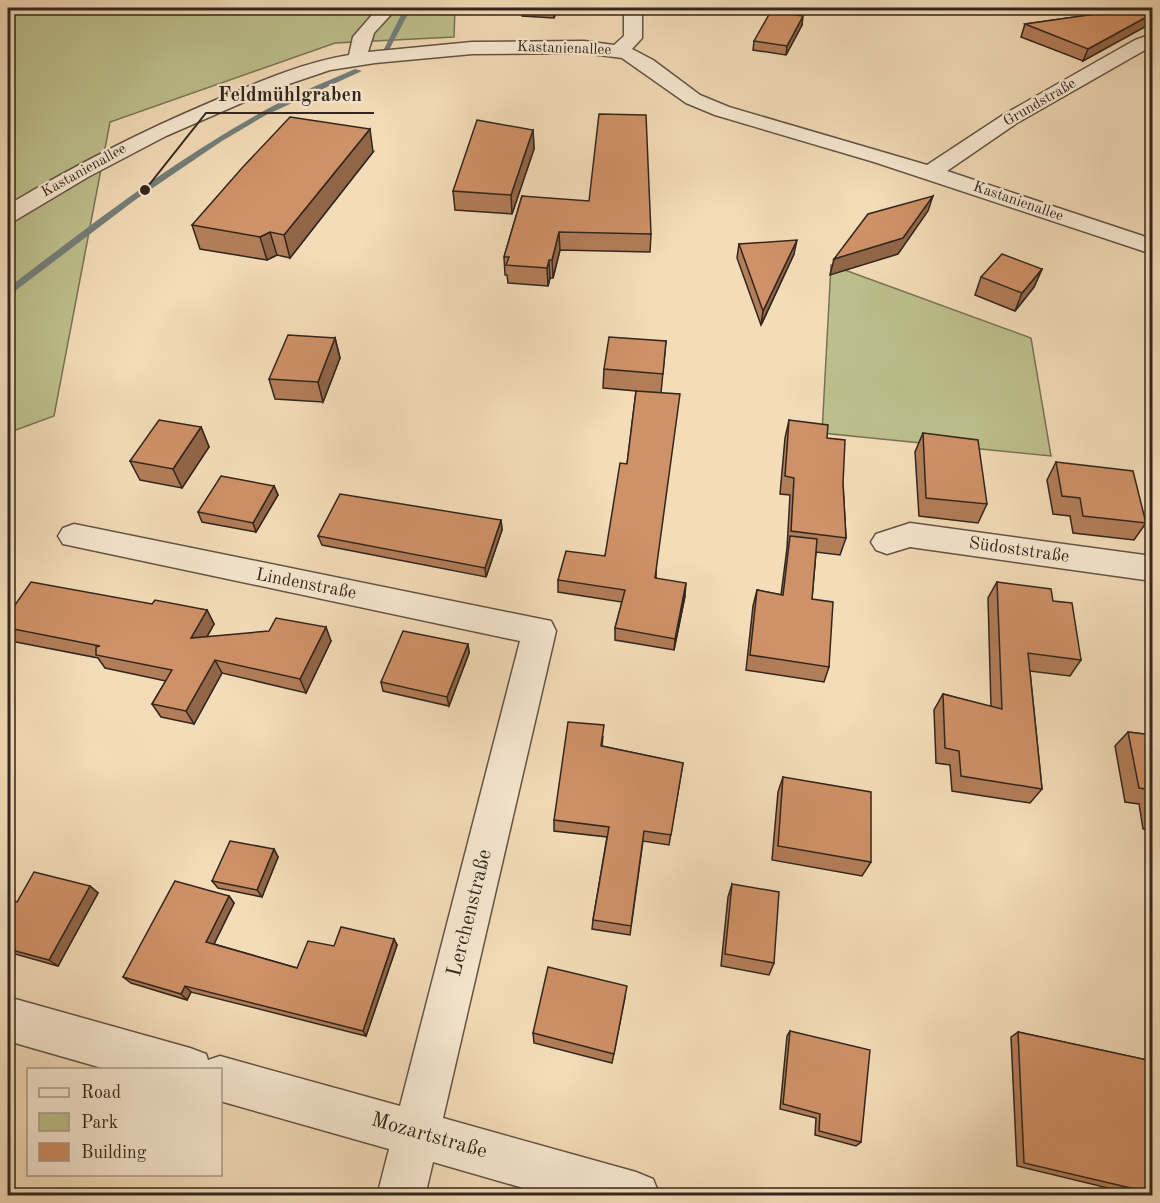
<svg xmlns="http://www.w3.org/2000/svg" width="1160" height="1203" viewBox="0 0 1160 1203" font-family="'Old Standard TT',serif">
	<rect width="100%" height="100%" fill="#f3dcb8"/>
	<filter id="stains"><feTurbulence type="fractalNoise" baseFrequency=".00333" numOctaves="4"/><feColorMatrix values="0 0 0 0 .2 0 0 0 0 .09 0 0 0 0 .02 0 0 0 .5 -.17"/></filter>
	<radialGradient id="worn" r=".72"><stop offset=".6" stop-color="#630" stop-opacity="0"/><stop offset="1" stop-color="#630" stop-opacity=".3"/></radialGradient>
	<g fill="#bdc08d" stroke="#787355" stroke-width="1.5">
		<polygon points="8,8 455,8 454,37 335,43 110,122 54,416 8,433"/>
		<polygon points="831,265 1031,338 1051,456 822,433"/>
	</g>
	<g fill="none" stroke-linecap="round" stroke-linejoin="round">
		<g fill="#747e7b" fill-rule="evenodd">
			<polygon points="408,8 414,8 408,14 389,50 385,50 384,49 402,13"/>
			<path d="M355 69 362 71 266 115 222 141 135 200 11 294 8 295V288C89 226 170 163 260 113 290 96 323 83 355 69Z"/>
		</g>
		<g stroke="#625444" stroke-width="3">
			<g id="minor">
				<path d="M378 8H397L374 33 368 52 472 42 584 41 614 45 624 36V8H642V38L632 49 653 60 700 95 729 107 927 165 1003 115 1135 40 1152 34V46L1017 123 947 171 1152 239V254L874 162 715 115 686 103 622 58 584 53 472 54 375 63 330 70 274 89 166 136 88 177 16 220 8 222V205C74 166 140 132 211 102 256 83 301 63 349 55L353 37Z"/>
				<polygon points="910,523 1152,556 1152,581 910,547 887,554 876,550 871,542 876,534"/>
				<polygon points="74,524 551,621 556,631 443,1118 636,1172 653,1179 660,1196 551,1196 433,1162 425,1196 377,1196 389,1149 220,1101 220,1070 109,1070 8,1041 8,997 190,1048 206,1054 208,1060 220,1056 400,1106 520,641 63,544 58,536 63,528"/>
			</g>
		</g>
		<use href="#minor" fill="#f7e8d1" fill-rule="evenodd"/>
	</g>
	<g fill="#b27d59" stroke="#32261d" stroke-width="1.5">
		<polygon points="522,8 558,8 554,18 522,16"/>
		<polygon points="1138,8 1083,61 1021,37 1025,24"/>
		<polygon points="802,25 786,55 753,50 754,41"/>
		<polygon points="533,130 534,149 512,214 455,210 453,191"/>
		<polygon points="373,152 290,258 277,255 267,260 200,249 192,225"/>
		<polygon points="522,196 651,234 650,252 560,250 553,278 550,278 548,286 508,283 507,275 505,275 504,257"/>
		<polygon points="739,244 794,254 761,325 737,258"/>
		<polygon points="1042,269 1034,287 1015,311 975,295 981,277"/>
		<polygon points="1152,327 1152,334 1149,333"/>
		<polygon points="335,338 340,358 323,402 275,399 269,379"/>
		<polygon points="666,341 661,393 656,578 685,596 674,650 615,640 615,628 622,602 558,592 558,580 605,556 627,464 636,391 603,388 604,369"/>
		<polygon points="789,420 827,438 843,484 846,538 840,555 816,552 812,599 829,667 824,682 746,670 753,606 757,590 781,595 787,548 790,495 780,494 785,438"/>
		<polygon points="201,427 209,447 182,488 140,480 130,461"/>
		<polygon points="923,433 987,504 978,523 919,516 915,452"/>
		<polygon points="1056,462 1146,523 1134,540 1073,533 1070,516 1053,514 1047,480"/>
		<polygon points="274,486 278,495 256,532 202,522 198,512"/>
		<polygon points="501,520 502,530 486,577 322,545 318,536"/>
		<polygon points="997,582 1053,601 1081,660 1070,676 1030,671 1042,789 1030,803 952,791 950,765 936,763 934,710 943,694 991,707 988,598"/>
		<polygon points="152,604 207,610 214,624 207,637 331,641 306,693 222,673 194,724 161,717 152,704 166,681 105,668 98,658 11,641 8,636 8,615"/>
		<polygon points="468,644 469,653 449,706 383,691 381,682"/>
		<polygon points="1128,732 1152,735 1152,831 1143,829 1139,804 1125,802 1115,746"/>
		<polygon points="603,736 602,746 683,763 669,845 643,841 630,935 592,929 593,920 607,837 554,831 554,820"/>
		<polygon points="783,777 871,862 862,876 772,860 778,792"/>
		<polygon points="274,849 278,857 262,897 218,888 212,881"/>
		<polygon points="732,884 774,963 769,975 721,966 728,897"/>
		<polygon points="90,886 98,893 58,966 8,952 8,899 17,902"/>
		<polygon points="229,896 234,903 214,944 297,968 334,946 394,939 397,945 366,1036 191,992 187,1000 131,983 123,977"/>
		<polygon points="625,997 612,1063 534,1043 533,1033"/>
		<polygon points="790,1031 861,1142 856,1146 815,1135 816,1118 780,1109 787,1036"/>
		<polygon points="1018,1032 1152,1061 1152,1196 1141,1196 1017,1166 1011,1037"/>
	</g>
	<g fill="#916648" stroke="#32261d" stroke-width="1.5">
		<polygon points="554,8 558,8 554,18"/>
		<polygon points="1152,14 1152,23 1083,61 1088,49"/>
		<polygon points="803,16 802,25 786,55 787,46"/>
		<polygon points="370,129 373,152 290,258 284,235"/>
		<polygon points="533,130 534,149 512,214 511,195"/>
		<polygon points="933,196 928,211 898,254 830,275 834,259"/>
		<polygon points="270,232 277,255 267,260 260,237"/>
		<polygon points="559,232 560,250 553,278 552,260"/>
		<polygon points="797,240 794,254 761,325 763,311"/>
		<polygon points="549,260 550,278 548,286 547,268"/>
		<polygon points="1042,269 1034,287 1015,311 1022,293"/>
		<polygon points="335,338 340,358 323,402 318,382"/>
		<polygon points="201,427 209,447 182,488 173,469"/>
		<polygon points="274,486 278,495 256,532 253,523"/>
		<polygon points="501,520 502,530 486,577 485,568"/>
		<polygon points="686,583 685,596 674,650 675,639"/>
		<polygon points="207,610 214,624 198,652 191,638"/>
		<polygon points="326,627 331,641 306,693 300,679"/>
		<polygon points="468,644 469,653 449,706 447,697"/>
		<polygon points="215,660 222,673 194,724 186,711"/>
		<polygon points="274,849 278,857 262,897 257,890"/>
		<polygon points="90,886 98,893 58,966 49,960"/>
		<polygon points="229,896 234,903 212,948 206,942"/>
		<polygon points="394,939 397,945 366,1036 363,1031"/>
		<polygon points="185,986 191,992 187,1000 181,994"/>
	</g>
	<g fill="#cf9167" stroke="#32261d" stroke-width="1.5">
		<polygon points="1138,8 1152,8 1152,14 1088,49 1025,24"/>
		<polygon points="771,11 803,16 787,46 754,41"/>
		<polygon points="599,114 646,115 651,234 559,232 552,260 549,260 547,268 506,265 509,257 504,257 522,196 589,201"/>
		<polygon points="290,117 370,129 284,235 270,232 260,237 192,225 242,168"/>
		<polygon points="477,120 533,130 511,195 453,191"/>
		<polygon points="933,196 903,238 834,259 868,214"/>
		<polygon points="797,240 763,311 739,244"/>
		<polygon points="1002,254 1042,269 1022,293 981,277"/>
		<polygon points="288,335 335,338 318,382 269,379"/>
		<polygon points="609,337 666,341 663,374 604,369"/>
		<polygon points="636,391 680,394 655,578 686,583 675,639 615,628 625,590 558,580 566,551 605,556 620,463 627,464"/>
		<polygon points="159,420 201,427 173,469 130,461"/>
		<polygon points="789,420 828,425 827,438 845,440 843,484 846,538 791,531 794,478 785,476"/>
		<polygon points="923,433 978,440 987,504 926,498"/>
		<polygon points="1056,462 1133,471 1146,523 1083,516 1080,498 1062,496"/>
		<polygon points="221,476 274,486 253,523 198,512"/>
		<polygon points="340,494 501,520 485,568 318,536"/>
		<polygon points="790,536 817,539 812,599 833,602 829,667 750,655 757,590 783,595"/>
		<polygon points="31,582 152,604 155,600 207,610 191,638 269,631 276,618 326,627 300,679 215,660 186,711 152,704 172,670 96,655 96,647 100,646 8,628 8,615"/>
		<polygon points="997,582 1051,589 1053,601 1072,603 1081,660 1028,653 1042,789 961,776 959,751 945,748 943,694 1002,709"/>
		<polygon points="403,631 468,644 447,697 381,682"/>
		<polygon points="568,722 604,725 601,746 683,763 671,835 644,831 631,926 593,920 609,827 554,820"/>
		<polygon points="1128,732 1152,735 1152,790 1139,788"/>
		<polygon points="783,777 871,792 871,862 778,846"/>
		<polygon points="230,841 274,849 257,890 212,881"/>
		<polygon points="34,872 90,886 49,960 8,949 8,899 17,902"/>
		<polygon points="175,881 229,896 206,942 297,968 308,941 334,946 341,927 394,939 363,1031 185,986 181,994 123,977"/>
		<polygon points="732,884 779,892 774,963 725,954"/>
		<polygon points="548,967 627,986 614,1054 533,1033"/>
		<polygon points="790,1031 870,1050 861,1142 819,1131 820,1114 783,1104"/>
		<polygon points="1018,1032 1152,1061 1152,1193 1024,1163"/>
	</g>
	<g text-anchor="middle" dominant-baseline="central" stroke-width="4.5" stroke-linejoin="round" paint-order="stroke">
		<g font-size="15" fill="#32261d" stroke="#f7e8d1">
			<text transform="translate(564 49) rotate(2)">Kastanienallee</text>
			<text transform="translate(1040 103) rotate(-30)">Grundstraße</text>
			<text transform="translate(84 171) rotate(-29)">Kastanienallee</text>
			<text transform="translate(1018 202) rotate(19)">Kastanienallee</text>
		</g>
		<g font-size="18" fill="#32261d" stroke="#f7e8d1">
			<text transform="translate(1019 550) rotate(8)">Südoststraße</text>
			<text transform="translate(306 584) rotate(11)">Lindenstraße</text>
		</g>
		<g font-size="21" fill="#32261d" stroke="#f7e8d1">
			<text transform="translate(470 913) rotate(-76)">Lerchenstraße</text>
			<text transform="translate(429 1136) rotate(16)">Mozartstraße</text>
		</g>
	</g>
	<path fill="none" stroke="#32261d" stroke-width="2" d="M145 190L206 113H374"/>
	<circle fill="#32261d" stroke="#f7e8d1" stroke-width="2" cx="145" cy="190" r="6"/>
	<g font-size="20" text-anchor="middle" font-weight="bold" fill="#32261d" stroke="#f7e8d1" stroke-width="4.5" stroke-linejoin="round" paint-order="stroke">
		<text x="290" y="101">Feldmühlgraben</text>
	</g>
	<rect width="1160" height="1203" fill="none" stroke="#f3dcb8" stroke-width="30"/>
	<rect x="9" y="9" width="1142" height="1185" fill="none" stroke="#32261d" stroke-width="3"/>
	<rect x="15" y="15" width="1130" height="1173" fill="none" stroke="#32261d" stroke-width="1.5"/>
	<rect x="27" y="1068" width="195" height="108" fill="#f7e8d1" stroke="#a89a89" stroke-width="1.5"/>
	<rect x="39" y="1088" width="30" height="9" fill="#f7e8d1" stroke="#a89a89" stroke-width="1.5"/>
	<text x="81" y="1098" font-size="18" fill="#32261d">Road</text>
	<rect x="39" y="1113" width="30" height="18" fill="#bdc08d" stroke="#a89a89" stroke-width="1.5"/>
	<text x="81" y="1128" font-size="18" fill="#32261d">Park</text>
	<rect x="39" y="1143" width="30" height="18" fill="#cf9167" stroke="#a89a89" stroke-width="1.5"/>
	<text x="81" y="1158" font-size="18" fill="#32261d">Building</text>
	<rect width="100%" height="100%" filter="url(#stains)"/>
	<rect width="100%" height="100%" fill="url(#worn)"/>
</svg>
